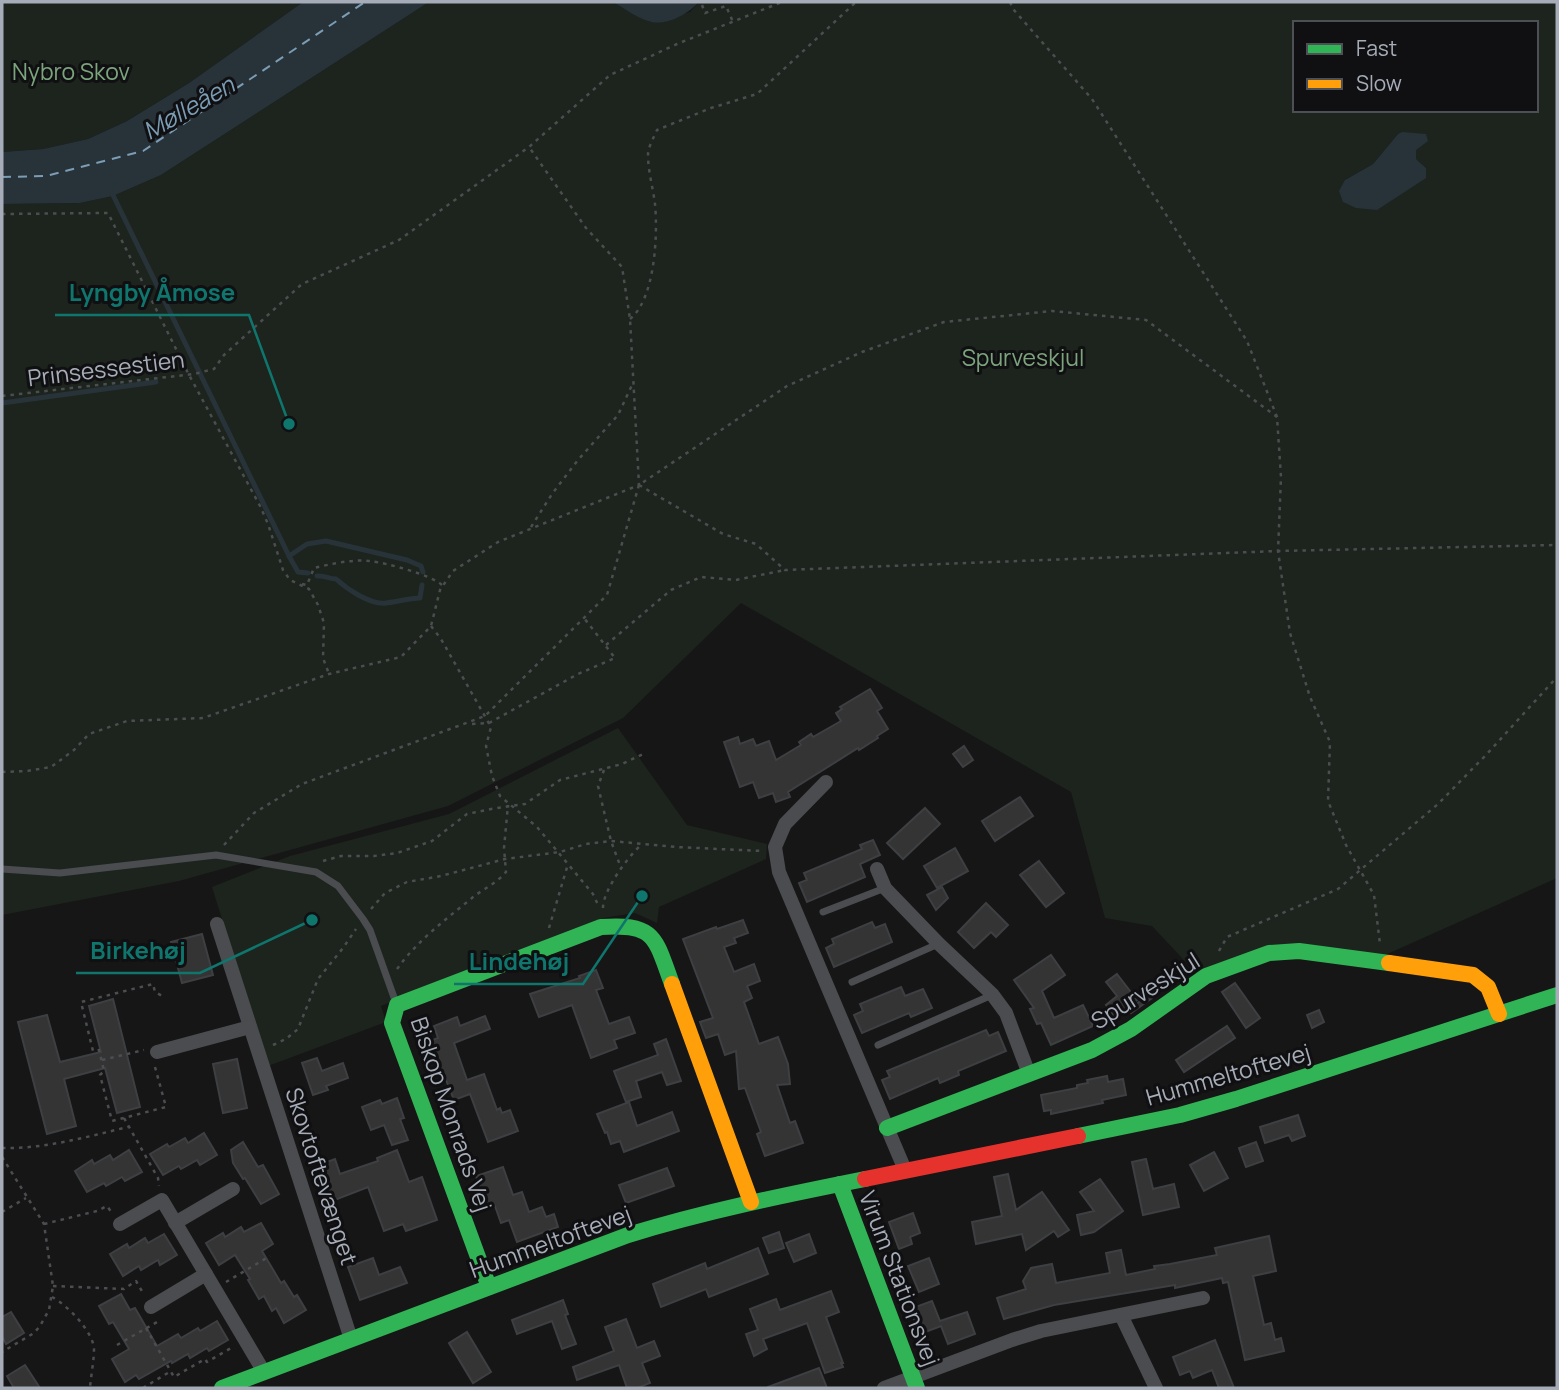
<svg xmlns="http://www.w3.org/2000/svg" width="1559" height="1390" viewBox="0 0 1559 1390" font-family="Manrope,sans-serif">
	<rect width="100%" height="100%" fill="#161616"/>
	<g fill="#1c241d" fill-rule="evenodd">
		<polygon points="2,2 303,2 189,83 127,121 88,139 43,149 2,152"/>
		<path d="M429 2H613L650 22 690 12 699 2H1557V878L1385 955 1291 945 1197 974 1152 926 1105 918 1071 792 741 603 623 718 448 806 179 881 2 915V204L80 203 113 196 161 175ZM1295 23H1536V110H1295ZM1402 132 1416 150V159L1426 168 1345 180 1373 164 1398 134Z"/>
		<polygon points="618,728 687,825 767,844 766,859 659,907 657,923 635,913 603,918 381,1006 386,1022 268,1066 212,887 290,856 449,814"/>
	</g>
	<g fill="#283239">
		<polygon points="303,2 429,2 161,175 113,196 80,203 2,204 2,152 43,149 88,139 127,121 189,83"/>
		<path d="M613 2H699C688 14 666 27 648 21 637 18 624 8 613 2Z"/>
		<polygon points="1402,132 1426,134 1428,141 1416,150 1416,159 1426,168 1426,178 1377,210 1356,208 1343,202 1339,191 1345,180 1373,164 1398,134"/>
	</g>
	<g fill="none" stroke-linecap="round" stroke-linejoin="round">
		<g stroke="#283239" stroke-width="5">
			<polyline points="111,191 289,556 298,572 308,573"/>
			<polyline points="2,403 156,382"/>
			<polyline points="289,556 307,544 326,541 407,560 421,566 423,572"/>
			<path d="M317 576C324 575 329 579 336 579 347 589 370 605 386 603 398 602 408 598 420 598L422 585"/>
		</g>
		<polyline stroke="#7b9db5" stroke-width="2" stroke-dasharray="9 7" stroke-linecap="butt" points="2,177 46,176 143,151 365,2"/>
	</g>
	<g fill="#343435" stroke="#3e3f42" stroke-width="2">
		<polygon points="870,689 882,708 877,711 888,729 877,736 878,738 859,750 858,748 788,792 790,797 776,802 773,793 759,798 753,782 740,787 724,742 738,737 740,744 753,739 756,746 769,741 776,760 801,745 799,742 811,734 813,737 841,721 836,713 842,709 840,707"/>
		<polygon points="964,746 973,760 963,767 953,754"/>
		<polygon points="1020,797 1033,816 995,841 982,821"/>
		<polygon points="925,808 940,824 903,859 887,843"/>
		<polygon points="873,840 880,855 860,864 865,877 807,902 799,883 807,880 804,873 862,849 860,845"/>
		<polygon points="955,848 968,871 937,888 924,866"/>
		<polygon points="1039,861 1064,893 1046,907 1020,875"/>
		<polygon points="942,887 948,898 936,910 927,895"/>
		<polygon points="986,903 1008,925 996,937 991,932 974,948 958,932"/>
		<polygon points="743,920 748,933 734,938 736,943 724,947 734,972 754,964 760,981 747,986 752,998 744,1002 759,1044 778,1037 788,1064 790,1084 777,1085 790,1123 795,1121 803,1143 765,1156 757,1134 761,1132 745,1088 739,1089 736,1051 725,1055 718,1034 706,1038 700,1022 713,1018 683,939 716,927 717,929"/>
		<polygon points="872,922 875,928 885,924 892,942 834,967 826,948 834,944 832,939"/>
		<polygon points="202,934 213,975 182,983 171,942"/>
		<polygon points="1051,955 1065,975 1042,991 1054,1018 1083,1005 1093,1026 1051,1045 1041,1023 1037,1024 1030,1009 1034,1008 1014,980"/>
		<polygon points="596,970 603,988 596,990 609,1024 629,1017 635,1033 614,1040 617,1048 591,1058 572,1005 539,1017 530,994 580,978 579,976"/>
		<polygon points="1117,974 1137,1000 1115,1017 1106,1005 1117,996 1106,982"/>
		<polygon points="1235,983 1260,1018 1246,1028 1222,992"/>
		<polygon points="901,987 905,996 923,989 932,1008 911,1017 909,1013 862,1033 854,1015 863,1011 860,1004"/>
		<polygon points="1149,994 1152,998 1131,1013 1129,1010"/>
		<polygon points="113,999 140,1107 117,1113 105,1068 64,1079 76,1126 47,1134 18,1022 47,1015 60,1062 101,1052 89,1006"/>
		<polygon points="1319,1010 1324,1022 1312,1028 1307,1015"/>
		<polygon points="485,1016 490,1029 454,1043 467,1080 484,1074 497,1110 500,1108 502,1113 510,1110 518,1131 488,1142 470,1094 454,1100 440,1065 439,1066 430,1041 438,1038 434,1026 457,1017 460,1026"/>
		<polygon points="1227,1026 1235,1038 1184,1072 1176,1060"/>
		<polygon points="986,1030 989,1036 998,1032 1006,1051 958,1071 959,1075 940,1083 938,1078 890,1099 882,1080 890,1077 887,1071"/>
		<polygon points="666,1039 681,1081 667,1085 662,1072 636,1081 641,1097 626,1102 614,1071 658,1055 654,1044"/>
		<polygon points="317,1058 322,1071 343,1063 348,1078 326,1086 328,1090 313,1095 302,1063"/>
		<polygon points="237,1059 247,1108 223,1113 213,1064"/>
		<polygon points="1107,1076 1108,1082 1123,1079 1126,1095 1102,1100 1103,1103 1051,1114 1051,1110 1044,1111 1041,1095 1077,1088 1077,1085 1088,1083 1087,1080"/>
		<polygon points="397,1098 404,1118 400,1119 408,1140 392,1145 384,1125 371,1130 362,1107 380,1100 382,1104"/>
		<polygon points="629,1102 637,1126 672,1112 679,1131 624,1152 620,1141 611,1144 607,1132 605,1133 597,1114"/>
		<polygon points="1298,1115 1305,1136 1292,1141 1289,1135 1265,1143 1260,1127"/>
		<polygon points="204,1133 217,1155 200,1165 197,1160 181,1169 179,1166 163,1175 150,1154 167,1144 169,1147 185,1138 188,1143"/>
		<polygon points="243,1142 258,1167 263,1165 279,1194 261,1204 245,1178 243,1179 233,1163 231,1150"/>
		<polygon points="1256,1142 1263,1161 1246,1167 1239,1148"/>
		<polygon points="129,1150 142,1172 125,1181 122,1177 106,1186 104,1183 87,1192 75,1171 92,1160 94,1164 110,1155 113,1160"/>
		<polygon points="397,1150 409,1182 422,1177 437,1220 406,1231 403,1224 384,1231 368,1187 332,1201 329,1194 327,1195 319,1175 322,1173 319,1165 335,1159 340,1174 378,1161 377,1158"/>
		<polygon points="1214,1152 1228,1178 1204,1191 1190,1165"/>
		<polygon points="1146,1159 1153,1189 1174,1184 1179,1207 1143,1215 1132,1162"/>
		<polygon points="503,1167 513,1195 522,1192 529,1212 542,1207 546,1217 554,1214 558,1227 517,1242 509,1220 501,1223 495,1206 488,1209 476,1176"/>
		<polygon points="667,1168 674,1186 626,1203 619,1185"/>
		<polygon points="1008,1174 1016,1210 1042,1192 1069,1230 1058,1237 1054,1231 1026,1250 1022,1234 976,1244 972,1222 1002,1216 994,1177"/>
		<polygon points="1100,1179 1123,1211 1094,1232 1081,1235 1077,1215 1094,1211 1080,1192"/>
		<polygon points="913,1213 920,1233 910,1237 912,1244 899,1249 889,1222"/>
		<polygon points="261,1223 273,1244 262,1251 281,1283 284,1281 294,1297 297,1295 306,1310 284,1323 276,1308 272,1311 264,1296 259,1299 248,1280 250,1279 235,1255 219,1265 206,1243 223,1233 225,1237 241,1227 244,1232"/>
		<polygon points="779,1232 784,1248 769,1253 763,1238"/>
		<polygon points="164,1234 177,1255 160,1265 158,1260 141,1270 139,1266 123,1276 110,1254 127,1244 129,1248 145,1238 148,1243"/>
		<polygon points="809,1234 816,1253 794,1262 786,1243"/>
		<polygon points="1269,1236 1276,1271 1253,1276 1264,1325 1271,1323 1275,1340 1281,1338 1284,1351 1245,1360 1228,1282 1223,1283 1222,1278 1175,1288 1175,1285 1054,1305 1004,1319 997,1298 1026,1289 1023,1281 1031,1268 1052,1264 1056,1283 1110,1273 1106,1253 1121,1250 1126,1275 1155,1269 1154,1266 1170,1264 1217,1255 1215,1248"/>
		<polygon points="758,1248 768,1274 709,1297 706,1289 661,1307 653,1284 705,1263 707,1269"/>
		<polygon points="373,1258 379,1275 400,1267 407,1283 360,1300 348,1267"/>
		<polygon points="929,1258 939,1284 919,1292 908,1266"/>
		<polygon points="831,1291 839,1312 826,1317 843,1363 841,1363 843,1367 825,1373 807,1323 763,1339 767,1349 754,1356 746,1334 758,1330 750,1309 776,1299 780,1310"/>
		<polygon points="121,1294 130,1310 135,1308 157,1346 178,1334 181,1338 198,1328 200,1331 217,1321 228,1340 209,1351 207,1348 190,1358 188,1354 172,1363 171,1361 139,1379 136,1375 125,1382 112,1359 129,1349 113,1322 109,1324 99,1306"/>
		<polygon points="563,1300 568,1314 565,1315 576,1344 562,1349 552,1321 517,1334 512,1320"/>
		<polygon points="932,1301 940,1321 967,1312 975,1334 948,1344 941,1326 920,1334 910,1309"/>
		<polygon points="11,1312 24,1333 6,1344 2,1336 2,1317"/>
		<polygon points="626,1319 637,1348 654,1341 660,1356 642,1363 650,1383 637,1388 627,1388 619,1365 577,1380 573,1367 614,1351 605,1327"/>
		<polygon points="467,1332 491,1372 473,1383 449,1343"/>
		<polygon points="1215,1340 1234,1388 1219,1388 1212,1370 1193,1378 1190,1371 1180,1375 1173,1357"/>
		<polygon points="25,1365 40,1388 14,1388 7,1376"/>
		<polygon points="819,1368 827,1388 768,1388 768,1387"/>
	</g>
	<g fill="none" stroke-linecap="round" stroke-linejoin="round">
		<g stroke="#4c4d51" stroke-width="2.5" stroke-dasharray="3.5 5" stroke-linecap="butt">
			<polyline points="1010,2 1013,9 1092,99 1247,341 1277,417 1281,477 1278,551 1290,633 1310,697 1330,742 1328,801 1346,845 1374,895 1380,944"/>
			<polyline points="702,5 705,13 726,6 733,22"/>
			<polyline points="2,214 108,213 188,373 260,506 268,524 283,570 290,580 309,589 318,605 324,623 323,658 329,674"/>
			<path d="M630 319C655 299 658 235 655 204 653 188 648 171 648 155 648 147 654 137 657 130L711 108 757 94 856 2"/>
			<polyline points="2,396 194,374 214,369 224,355 302,284 399,240 529,147 610,75 677,44 782,2"/>
			<polyline points="639,485 723,534 756,544 785,570 1278,551 1557,545"/>
			<polyline points="531,527 552,494 578,460 618,415 632,385"/>
			<path d="M302 584 307 585 314 568C331 564 352 559 370 561 386 563 433 575 443 586"/>
			<polyline points="431,626 441,639 491,727 486,746 492,776 500,796 537,827 593,894 599,907"/>
			<polyline points="606,645 671,590 701,577 736,580 785,570"/>
			<polyline points="472,724 489,723 578,674 615,658 584,618"/>
			<polyline points="604,770 598,786 611,841 621,868"/>
			<polyline points="2,772 27,771 51,767 74,750 89,734 127,721 203,718 329,674 401,657 431,626 440,590 453,571 498,542 639,485 630,319 622,267 586,228 529,147"/>
			<polyline points="224,845 254,813 302,784 485,716 607,595 639,485 787,386 862,352 944,322 1052,311 1146,320 1277,417"/>
			<polyline points="323,861 341,856 374,856 397,853 432,841 467,814 491,809 525,804 560,780 622,764 643,754"/>
			<path d="M603 908C603 890 628 857 640 846"/>
			<polyline points="371,909 385,893 407,882 441,876 505,859 560,852 586,844 611,841 676,847 762,851"/>
			<polyline points="549,928 568,864"/>
			<polyline points="1219,951 1227,937 1338,889 1438,804 1486,755 1557,677"/>
			<path d="M397 969C417 941 445 920 472 898 483 889 497 883 506 872L504 848 508 805"/>
			<polyline points="273,1045 286,1039 298,1029 318,979 343,948 356,929"/>
			<polyline points="102,1060 144,1050"/>
			<polyline points="155,1067 166,1107 112,1121 100,1075 104,1071 99,1050 93,1051 81,1002 153,984 155,992 164,997"/>
			<polyline points="124,1118 158,1178 159,1186"/>
			<path d="M2 1148C45 1149 86 1137 128 1127"/>
			<polyline points="2,1157 44,1224 53,1286 49,1310 40,1326 34,1333 2,1352"/>
			<polyline points="2,1212 26,1198"/>
			<polyline points="44,1224 97,1211 107,1206 112,1213"/>
			<polyline points="226,1282 270,1256"/>
			<polyline points="53,1286 124,1289 136,1281 143,1293"/>
			<path d="M52 1297C67 1305 93 1331 94 1349 94 1361 91 1375 90 1388"/>
			<polyline points="146,1328 174,1377 205,1359 207,1362 233,1347"/>
			<polyline points="117,1345 157,1322"/>
			<polyline points="143,1388 171,1371"/>
		</g>
		<g stroke="#4a4c4f" stroke-width="7">
			<polyline points="2,869 60,873 216,855 316,872 338,886 363,919 370,930 396,1003"/>
			<polyline points="823,912 885,888"/>
			<polyline points="852,982 938,944"/>
			<polyline points="878,1045 992,995"/>
		</g>
		<g stroke="#4a4c4f" stroke-width="14">
			<polyline points="826,782 785,824 775,847 779,872 905,1170"/>
			<polyline points="877,869 885,888 939,944 992,994 1006,1013 1029,1074"/>
			<polyline points="217,924 351,1339"/>
			<polyline points="157,1052 250,1027"/>
			<polyline points="175,1223 233,1189"/>
			<polyline points="120,1224 162,1200 264,1372"/>
			<polyline points="151,1307 206,1274"/>
			<polyline points="1121,1315 1156,1388"/>
			<polyline points="884,1388 1012,1340 1041,1331 1203,1298"/>
		</g>
		<g stroke="#30b455" stroke-width="16">
			<polyline points="887,1128 1092,1050 1131,1029 1206,976 1269,953 1299,951 1389,963"/>
			<polyline points="1078,1136 1180,1115 1236,1099 1557,995"/>
			<polyline points="840,1184 917,1388"/>
			<path d="M489 1287 392 1023 397 1005 601 927C656 923 655 938 672 984"/>
			<path d="M222 1388 628 1235C706 1211 785 1195 865 1179"/>
		</g>
		<g stroke="#ff9f0a" stroke-width="16">
			<polyline points="1389,963 1473,975 1488,987 1499,1014"/>
			<polyline points="672,984 751,1202"/>
		</g>
		<polyline stroke="#e5322d" stroke-width="16" points="865,1179 1078,1136"/>
	</g>
	<g text-anchor="middle" dominant-baseline="central" stroke-width="6" stroke-linejoin="round" paint-order="stroke">
		<g font-size="23" fill="#7ca47d" stroke="#101012">
			<text x="71" y="71">Nybro Skov</text>
			<text x="1023" y="357">Spurveskjul</text>
		</g>
		<g font-size="23" fill="#a6adb8" stroke="#101012">
			<text transform="translate(106 368) rotate(-7)">Prinsessestien</text>
			<text transform="translate(1145 990) rotate(-32)">Spurveskjul</text>
			<text transform="translate(1228 1074) rotate(-16)">Hummeltoftevej</text>
			<text transform="translate(452 1114) rotate(71)">Biskop Monrads Vej</text>
			<text transform="translate(322 1176) rotate(72)">Skovtoftevænget</text>
			<text transform="translate(550 1241) rotate(-20)">Hummeltoftevej</text>
			<text transform="translate(900 1278) rotate(69)">Virum Stationsvej</text>
		</g>
		<g font-size="24" font-style="italic" fill="#7b9db5" stroke="#101012">
			<text transform="translate(188 107) rotate(-30)">Mølleåen</text>
		</g>
	</g>
	<path fill="none" stroke="#0f766e" stroke-width="2.5" d="M289 424L249 315H55M312 920L200 973H76M642 896L583 984H454"/>
	<g fill="#0f766e" stroke="#101012" stroke-width="2.5">
		<circle cx="289" cy="424" r="7"/>
		<circle cx="312" cy="920" r="7"/>
		<circle cx="642" cy="896" r="7"/>
	</g>
	<g font-size="24" text-anchor="middle" font-weight="bold" fill="#0f766e" stroke="#101012" stroke-width="6" stroke-linejoin="round" paint-order="stroke">
		<text x="152" y="301">Lyngby Åmose</text>
		<text x="138" y="959">Birkehøj</text>
		<text x="519" y="970">Lindehøj</text>
	</g>
	<rect width="1559" height="1390" fill="none" stroke="#a6adb8" stroke-width="7"/>
	<rect x="1293" y="21" width="245" height="91" fill="#101012" stroke="#4c4f54" stroke-width="2"/>
	<rect x="1307" y="44" width="35" height="10" fill="#30b455" stroke="#4c4f54" stroke-width="2"/>
	<text x="1356" y="56" font-size="21" fill="#a6adb8">Fast</text>
	<rect x="1307" y="79" width="35" height="10" fill="#ff9f0a" stroke="#4c4f54" stroke-width="2"/>
	<text x="1356" y="91" font-size="21" fill="#a6adb8">Slow</text>
</svg>
